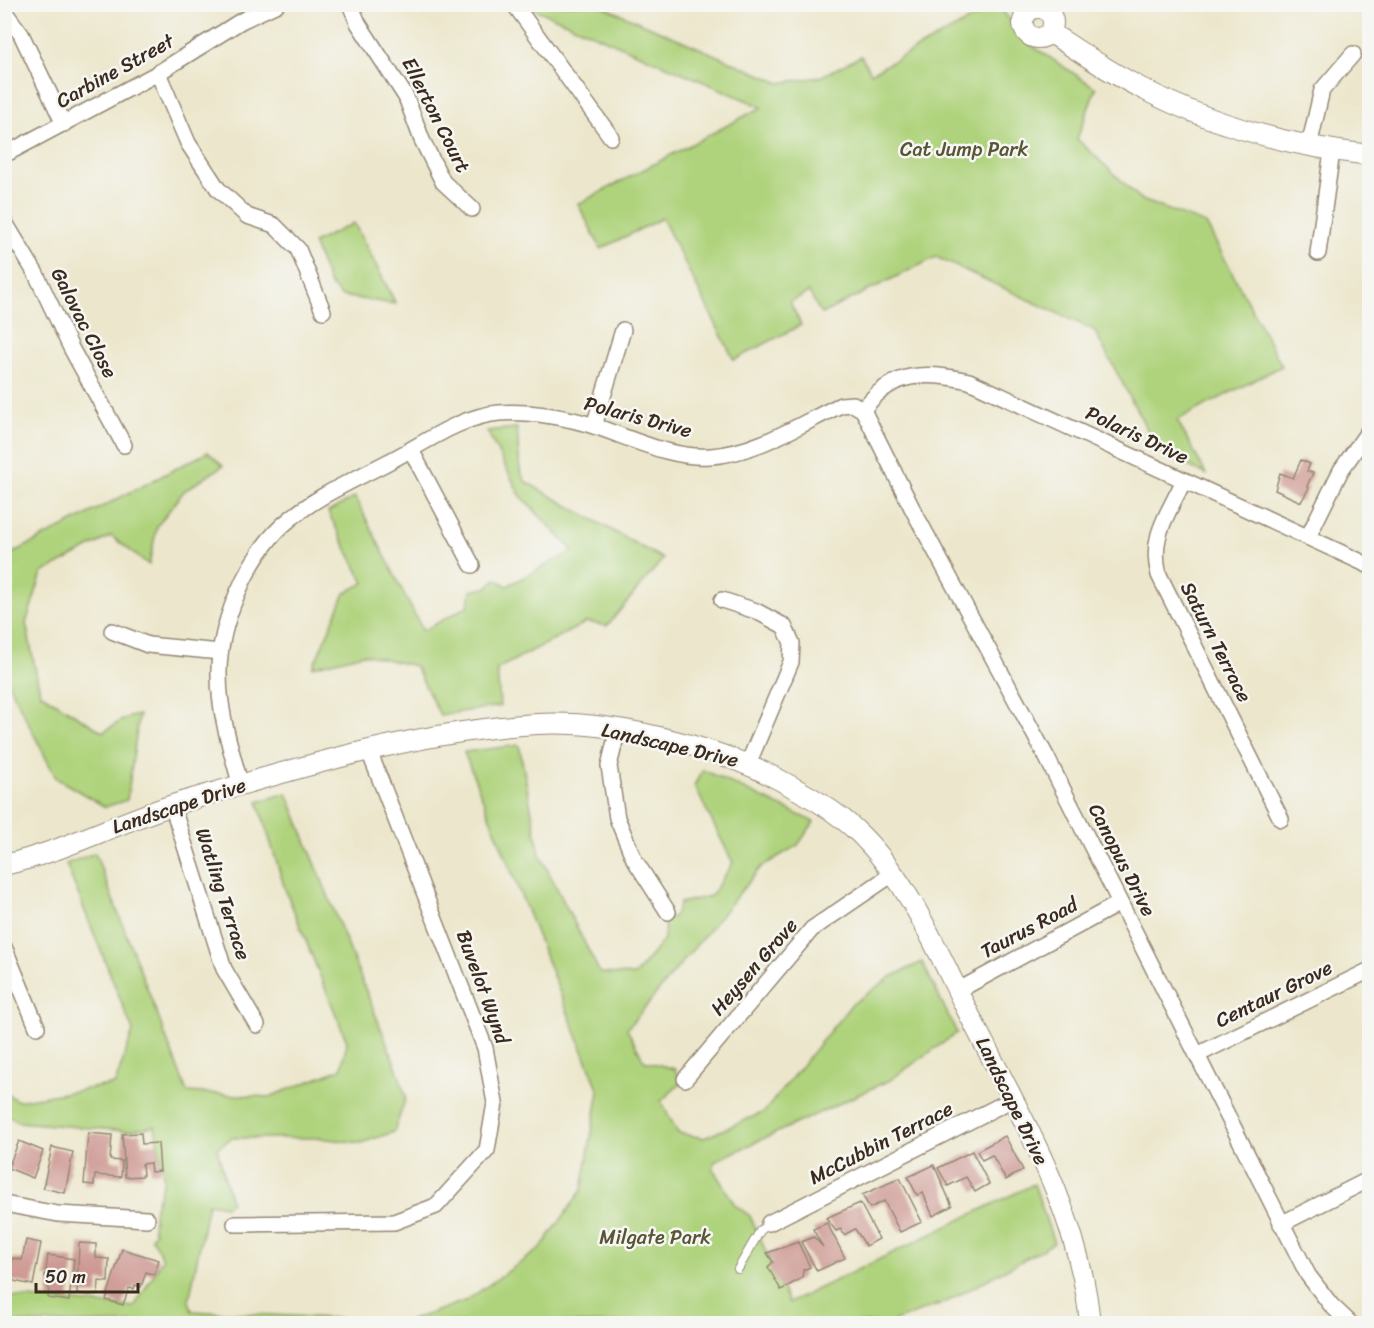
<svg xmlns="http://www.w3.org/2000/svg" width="1374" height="1328" viewBox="0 0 1374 1328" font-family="Sriracha,sans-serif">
	<rect width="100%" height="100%" fill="#f6f6f2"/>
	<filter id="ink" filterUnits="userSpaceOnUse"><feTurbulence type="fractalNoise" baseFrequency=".0167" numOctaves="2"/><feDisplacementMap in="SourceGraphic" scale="12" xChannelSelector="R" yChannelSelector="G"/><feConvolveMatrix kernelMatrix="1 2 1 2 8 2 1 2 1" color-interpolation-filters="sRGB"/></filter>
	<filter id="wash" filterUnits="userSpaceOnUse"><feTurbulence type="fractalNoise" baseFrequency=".008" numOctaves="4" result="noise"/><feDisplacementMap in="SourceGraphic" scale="24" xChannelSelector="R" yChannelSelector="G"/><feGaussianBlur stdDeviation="1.35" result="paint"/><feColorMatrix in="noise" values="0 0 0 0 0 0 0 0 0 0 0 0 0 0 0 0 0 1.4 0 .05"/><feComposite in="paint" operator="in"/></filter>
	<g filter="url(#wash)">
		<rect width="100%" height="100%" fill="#ece7cc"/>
		<g fill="#afd37c" stroke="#757e4d" stroke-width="1.5">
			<polygon points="525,5 600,5 780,83 820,77 861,56 871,73 998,5 1029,44 1096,88 1077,139 1142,200 1206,224 1282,366 1177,420 1206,474 1159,452 1094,330 936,257 821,314 809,292 790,302 801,325 734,360 662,218 601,249 578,204 762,107"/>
			<polygon points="354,223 396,304 341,296 329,283 313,243"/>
			<polygon points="517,428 520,471 526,482 663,559 607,626 587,622 497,669 500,706 440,715 415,666 363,654 313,667 345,593 364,583 328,512 355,497 423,631 468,606 471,591 486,588 496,579 507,586 573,551 520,495 487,431"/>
			<polygon points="208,452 223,466 184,491 157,526 149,565 111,536 42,573 26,623 40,693 103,732 126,718 139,715 127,800 105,807 56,778 5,677 5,557"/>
			<polygon points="519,745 540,855 600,973 635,975 664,940 665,922 675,915 680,903 711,896 733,863 694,785 703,770 814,822 798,845 761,867 627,1029 644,1061 675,1069 681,1083 661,1101 678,1133 704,1138 764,1112 851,1005 891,977 922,962 957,1033 890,1080 715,1161 713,1169 735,1205 750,1216 789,1303 1034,1184 1054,1243 950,1300 890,1323 5,1323 5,1296 134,1307 163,1259 151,1237 155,1232 153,1229 155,1207 164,1180 155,1126 128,1131 18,1122 5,1113 4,1092 18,1101 115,1084 133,1031 66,864 95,853 187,1092 269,1097 341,1069 347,1042 285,889 258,802 287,793 396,1066 406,1097 394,1132 361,1143 319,1138 232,1138 217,1148 231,1202 225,1206 208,1203 189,1301 192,1311 406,1322 467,1300 540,1249 582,1190 599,1091 464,752"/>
		</g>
		<g id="blocks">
			<g fill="#ce9893">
				<polygon points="1301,460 1310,464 1307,471 1313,473 1307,486 1309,488 1301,502 1275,490 1280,473 1293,478"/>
				<polygon points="88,1133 112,1135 110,1160 122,1161 121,1177 95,1175 94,1185 84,1184"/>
				<polygon points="141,1133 142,1144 158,1143 160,1171 151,1172 150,1163 142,1164 143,1176 125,1177 122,1134"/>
				<polygon points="1005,1136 1023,1170 1006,1180 992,1155 982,1160 977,1151"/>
				<polygon points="19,1141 43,1151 33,1178 8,1168"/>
				<polygon points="52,1147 73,1152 65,1193 43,1188"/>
				<polygon points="972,1151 989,1184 975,1192 966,1177 948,1186 938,1168"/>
				<polygon points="934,1165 952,1206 933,1216 923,1193 917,1195 908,1177"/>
				<polygon points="900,1178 922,1222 900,1232 884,1201 870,1208 862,1195"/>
				<polygon points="860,1203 879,1239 866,1246 855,1229 844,1235 841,1229 836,1231 826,1218"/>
				<polygon points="827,1223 845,1258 817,1271 801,1242 814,1237 823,1247 813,1229"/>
				<polygon points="26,1240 41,1243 33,1285 9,1280 13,1258 22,1260"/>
				<polygon points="798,1242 810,1267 803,1270 802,1278 781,1290 768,1267 773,1262 767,1253"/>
				<polygon points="79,1243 96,1244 96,1258 109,1259 108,1282 99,1281 98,1295 77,1294"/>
				<polygon points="122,1249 159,1260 154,1275 146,1272 141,1287 135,1285 134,1289 129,1288 123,1305 106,1300"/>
				<polygon points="48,1255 74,1259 69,1301 48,1298 50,1277 45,1277"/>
			</g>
		</g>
	</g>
	<g filter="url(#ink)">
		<use href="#blocks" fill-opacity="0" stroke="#948875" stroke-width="1.5"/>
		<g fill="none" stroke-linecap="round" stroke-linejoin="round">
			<g stroke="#948875" stroke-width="10">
				<polyline id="service" points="738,1269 760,1231 769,1223"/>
			</g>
			<g stroke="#948875" stroke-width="18">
				<g id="minor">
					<polyline points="350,4 358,23 406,97 422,140 443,182 472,209"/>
					<polyline points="514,4 611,137"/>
					<polyline points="1047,10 1052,4"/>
					<polyline points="4,11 21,34 64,124"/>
					<polyline points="158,73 188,143 218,189 247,216 274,225 298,249 323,311"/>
					<polyline points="1309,146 1322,90 1353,54"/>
					<polyline points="4,155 158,73 241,21 277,4"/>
					<polyline points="4,221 36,274 71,348 124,445"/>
					<polyline points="1318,253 1332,151"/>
					<polyline points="863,410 912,508 1046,756 1308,1275 1331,1305 1351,1324"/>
					<polyline points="594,426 623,330"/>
					<polyline points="411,450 472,565"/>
					<path d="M1184 480C1168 515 1149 536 1159 575L1281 819"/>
					<polyline points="1308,537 1341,470 1370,429"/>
					<polyline points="722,600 756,611 784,626 792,643 791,662 748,764"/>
					<polyline points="112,631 148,645 220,652"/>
					<polyline points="618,729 609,766 617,818 634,859 668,912"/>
					<path d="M241 786C231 750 219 713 219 675 218 626 247 558 283 525 314 497 352 481 388 462 422 445 460 416 499 413 530 411 568 417 597 427 633 439 672 459 711 456 757 453 800 424 841 405L853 404 863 410C891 371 925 371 969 381L1370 566"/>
					<polyline points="172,805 224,969 257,1025"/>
					<polyline points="4,947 37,1027"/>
					<polyline points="957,991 1120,903"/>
					<polyline points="1197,1055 1370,970"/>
					<polyline points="685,1079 812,929 894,873"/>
					<polyline points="4,1204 58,1214 147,1219"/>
					<polyline points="769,1223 1011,1100"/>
					<polyline points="235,1224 394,1222 436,1206 487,1150 495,1103 485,1048 369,751"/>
					<polyline points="1281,1224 1370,1179"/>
				</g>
			</g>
			<g stroke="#948875" stroke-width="22">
				<g id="tertiary">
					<circle cx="1038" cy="23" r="15"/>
					<path d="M1051 33C1080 52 1109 72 1141 88 1212 125 1290 146 1370 155"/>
					<path d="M4 865C63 852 118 822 176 804 293 769 415 731 537 724 610 720 712 745 776 778 806 794 837 811 861 835 909 883 936 948 966 1008 1016 1109 1080 1209 1090 1324"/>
				</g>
			</g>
			<use href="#service" stroke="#fff" stroke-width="8"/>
			<use href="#minor" stroke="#fff" stroke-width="15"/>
			<use href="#tertiary" stroke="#fff" stroke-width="20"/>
		</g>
	</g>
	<g text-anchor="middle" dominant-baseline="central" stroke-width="5" stroke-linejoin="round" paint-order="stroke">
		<g font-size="20" fill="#3b2a1e" stroke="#f6f6f2">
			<text transform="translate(115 71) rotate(-29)">Carbine Street</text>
			<text transform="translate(436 115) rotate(63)">Ellerton Court</text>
			<text transform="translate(84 323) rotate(63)">Galovac Close</text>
			<text transform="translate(638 417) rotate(15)">Polaris Drive</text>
			<text transform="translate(1137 435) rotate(25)">Polaris Drive</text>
			<text transform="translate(1216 642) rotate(63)">Saturn Terrace</text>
			<text transform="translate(670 745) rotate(13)">Landscape Drive</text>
			<text transform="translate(179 806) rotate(-18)">Landscape Drive</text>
			<text transform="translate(1122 860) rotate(63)">Canopus Drive</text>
			<text transform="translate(223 894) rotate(72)">Watling Terrace</text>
			<text transform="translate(1029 928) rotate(-28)">Taurus Road</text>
			<text transform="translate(754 967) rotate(-49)">Heysen Grove</text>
			<text transform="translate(483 987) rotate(70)">Buvelot Wynd</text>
			<text transform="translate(1274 994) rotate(-26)">Centaur Grove</text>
			<text transform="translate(1012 1101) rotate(64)">Landscape Drive</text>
			<text transform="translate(881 1143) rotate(-27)">McCubbin Terrace</text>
		</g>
		<g font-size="20" fill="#585436" stroke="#f6f6f2">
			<text x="964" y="149">Cat Jump Park</text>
			<text x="655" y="1237">Milgate Park</text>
		</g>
	</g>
	<rect width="1374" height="1328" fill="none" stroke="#f6f6f2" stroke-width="24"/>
	<path d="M36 1283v9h102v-9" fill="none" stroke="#3b2a1e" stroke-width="3"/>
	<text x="45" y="1283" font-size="18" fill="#3b2a1e" stroke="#f6f6f2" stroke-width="4.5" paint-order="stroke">50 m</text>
</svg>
